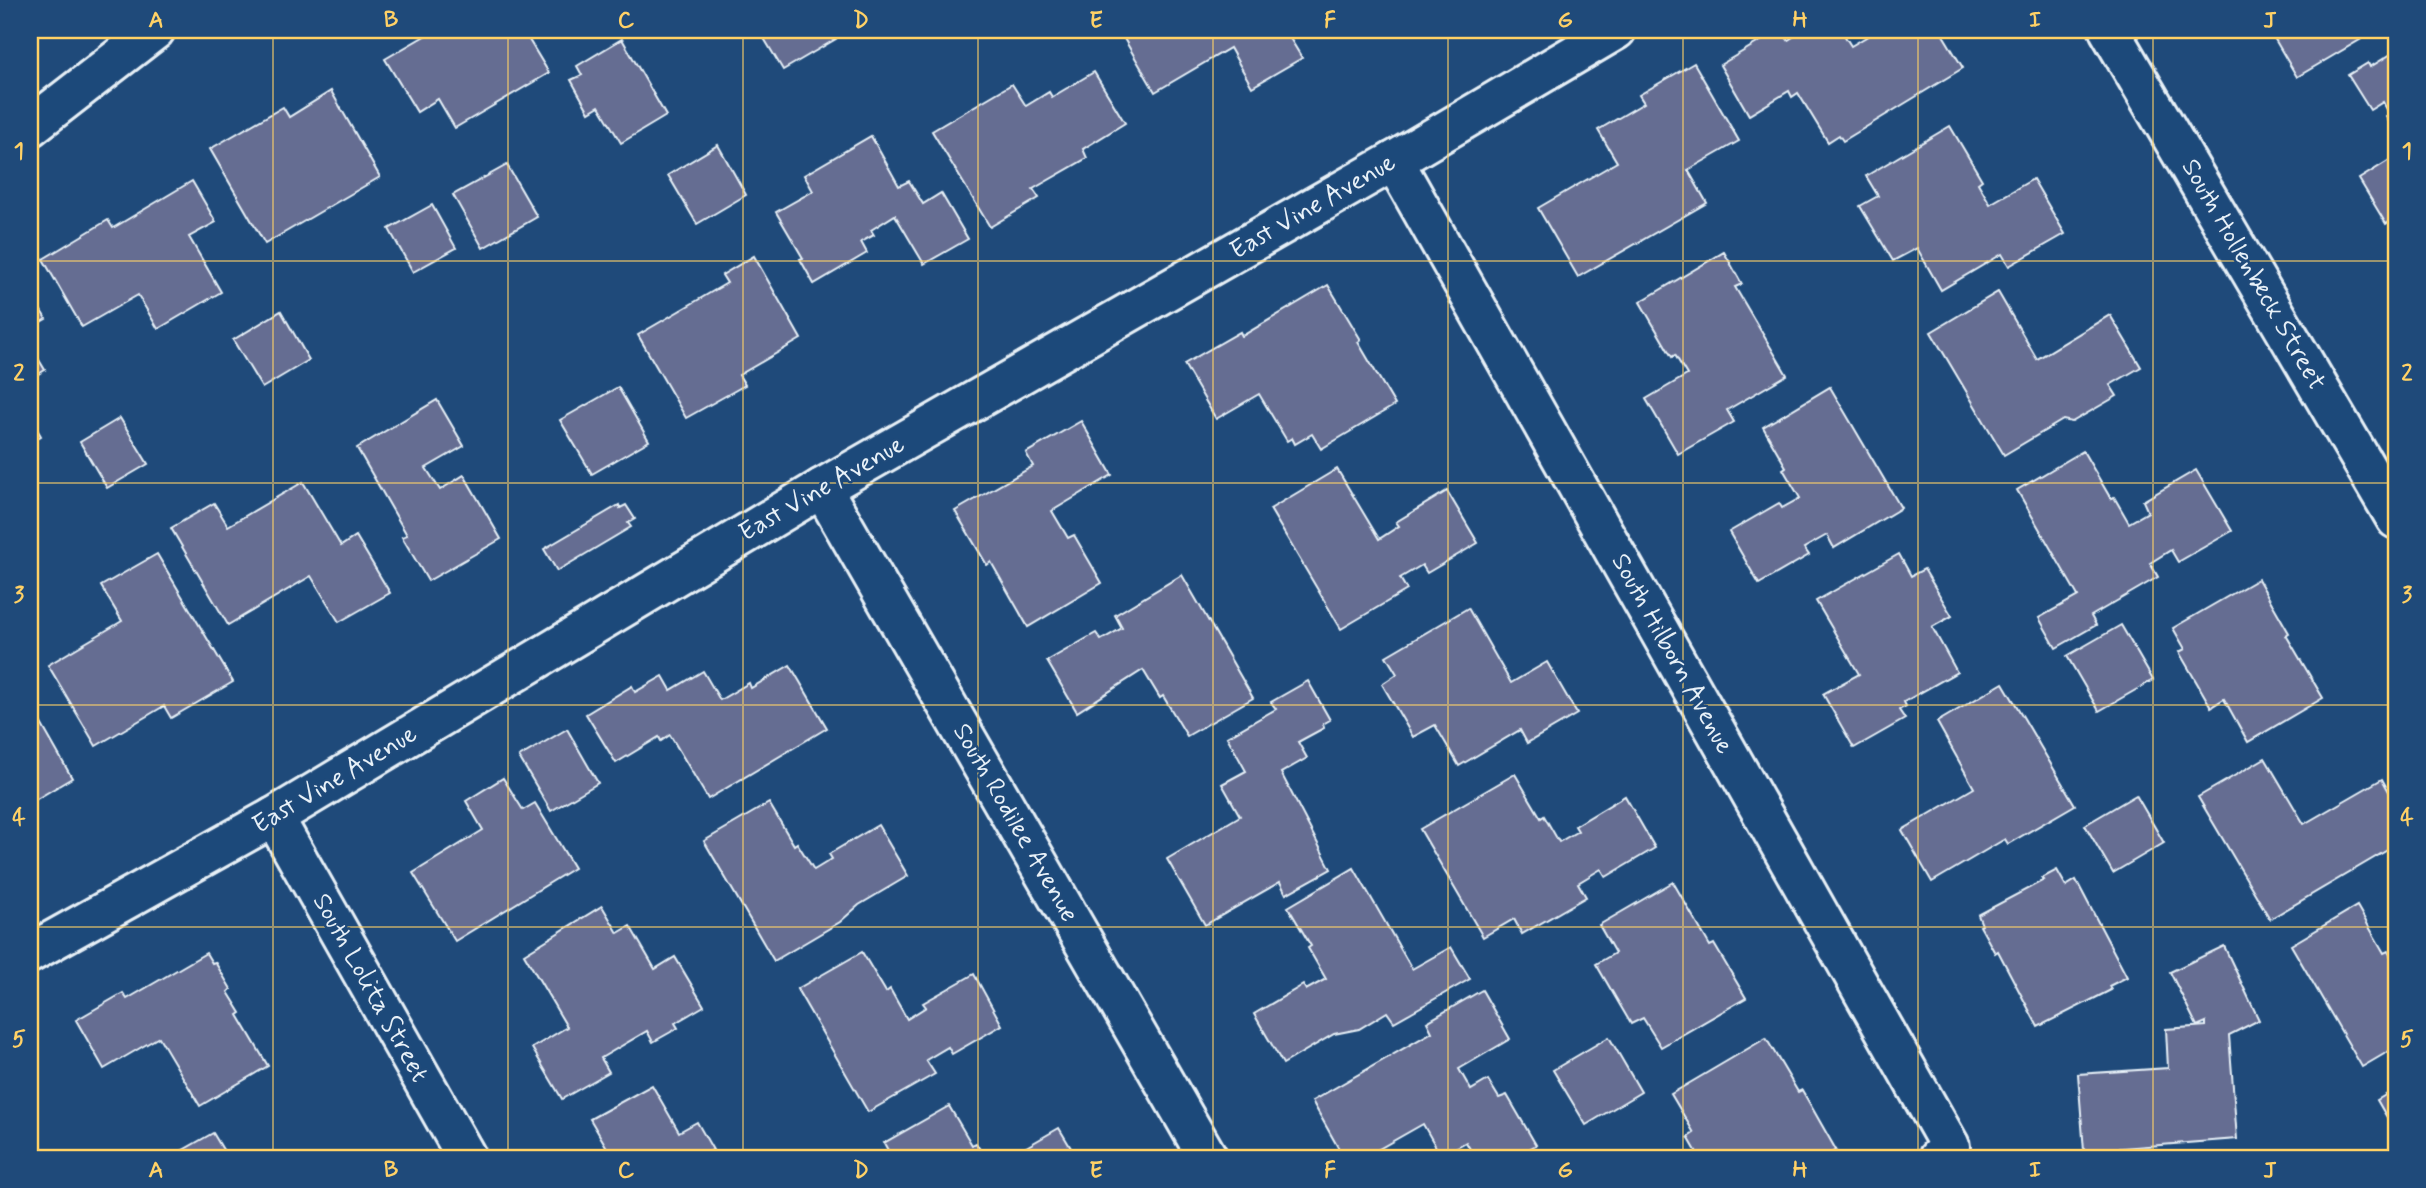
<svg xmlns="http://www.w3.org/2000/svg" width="2426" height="1188" viewBox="0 0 2426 1188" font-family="Mynerve,sans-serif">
	<rect width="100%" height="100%" fill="#1f4a7a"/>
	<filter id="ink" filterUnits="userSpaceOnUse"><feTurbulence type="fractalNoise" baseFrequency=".0143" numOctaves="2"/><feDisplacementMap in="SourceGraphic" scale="14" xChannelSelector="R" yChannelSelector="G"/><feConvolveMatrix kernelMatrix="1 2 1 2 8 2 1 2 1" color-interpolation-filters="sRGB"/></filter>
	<g filter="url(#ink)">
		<g fill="#656d92" stroke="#e8f1f8" stroke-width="2">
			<polygon points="435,30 523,30 549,73 455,128 438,99 417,112 385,59"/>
			<polygon points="759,30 831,30 836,39 783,70"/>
			<polygon points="1119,30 1285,30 1302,58 1252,87 1230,48 1155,92"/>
			<polygon points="1779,30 1782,30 1788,40 1804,30 1841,30 1851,46 1878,30 1940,30 1963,68 1843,141 1839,135 1828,142 1798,93 1792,97 1789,91 1749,115 1720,65"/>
			<polygon points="2272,30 2374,30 2375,31 2297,77 2270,31"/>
			<polygon points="622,39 666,116 621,143 599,106 589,112 571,80 582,75 577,66"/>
			<polygon points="2396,51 2396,133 2386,117 2390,115 2383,102 2370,110 2348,75 2368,63 2370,67"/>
			<polygon points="1694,63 1739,141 1688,170 1707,203 1578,277 1538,208 1617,162 1598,130 1644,103 1639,95"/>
			<polygon points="1094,72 1125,123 1083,149 1087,158 1033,189 1039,198 990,227 932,131 1012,84 1026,106 1049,92 1052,97"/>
			<polygon points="331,91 380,177 265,244 210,149 283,107 289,117"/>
			<polygon points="1950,126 1982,180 1978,183 1990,204 2033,179 2065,234 2009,266 2002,254 1941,290 1917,248 1893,261 1860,206 1878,196 1866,176"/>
			<polygon points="871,136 899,186 909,181 923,204 941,193 968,239 924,264 895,215 871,230 874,235 861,242 867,253 814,284 800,259 803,258 776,212 813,191 804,175"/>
			<polygon points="718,145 746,195 697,224 668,175"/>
			<polygon points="2396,156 2396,218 2386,224 2359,179"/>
			<polygon points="507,165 537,217 483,248 453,195"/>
			<polygon points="192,181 216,222 189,237 221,292 158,329 138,295 82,327 43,259 108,220 113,228"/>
			<polygon points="432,205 456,248 413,272 389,229"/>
			<polygon points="1724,252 1742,284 1735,287 1787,375 1727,410 1734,422 1678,454 1646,399 1687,375 1675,355 1672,357 1640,302"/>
			<polygon points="754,256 801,339 739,375 745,385 686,418 638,335 727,283 722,275"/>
			<polygon points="1328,285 1361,340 1358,342 1395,405 1321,449 1312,434 1295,444 1292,438 1287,441 1259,394 1216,419 1184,364 1240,332 1242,336"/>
			<polygon points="1998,292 2037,359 2110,315 2141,367 2110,385 2117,396 2072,422 2063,420 2004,455 1931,332"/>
			<polygon points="30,293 46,319 30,328"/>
			<polygon points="281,311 309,360 262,388 233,340"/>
			<polygon points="30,345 45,370 30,379"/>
			<polygon points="618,387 649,441 592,474 560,420"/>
			<polygon points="1830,387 1901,508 1834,548 1827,535 1804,548 1809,555 1759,584 1729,532 1779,503 1782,508 1800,498 1783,469 1786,467 1763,427"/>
			<polygon points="437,400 464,446 426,468 440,490 464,475 501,539 428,581 402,537 407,535 357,448"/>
			<polygon points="30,417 41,436 30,443"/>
			<polygon points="120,418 148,464 107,488 80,442"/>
			<polygon points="1081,421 1112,475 1052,511 1068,538 1074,535 1102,583 1028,627 991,562 987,565 955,511 1033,466 1026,453"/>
			<polygon points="2083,451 2111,499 2114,497 2129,523 2148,512 2143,501 2196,470 2232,531 2178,562 2171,550 2150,563 2158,577 2091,616 2096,625 2056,648 2039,618 2078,596 2017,490"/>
			<polygon points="1337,469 1379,539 1399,526 1396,522 1447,491 1478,543 1427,573 1422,565 1400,578 1407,590 1341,629 1270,509"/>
			<polygon points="303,482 341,546 356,536 390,593 339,622 311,576 228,625 171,528 214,503 228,526"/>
			<polygon points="619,505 620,508 626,505 635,519 628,523 631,527 557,571 544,549"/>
			<polygon points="157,554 233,682 171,718 164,706 96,746 48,665 122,621 101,586"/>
			<polygon points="1899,554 1911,576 1924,569 1952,616 1932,627 1957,672 1904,702 1906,706 1899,710 1905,719 1854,748 1823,694 1859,674 1816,601"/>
			<polygon points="1182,575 1253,698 1187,736 1163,696 1160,698 1143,670 1077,712 1047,661 1096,633 1101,640 1122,628 1115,615"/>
			<polygon points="2258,579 2289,633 2286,635 2323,698 2248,742 2224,699 2211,707 2179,652 2185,649 2173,628"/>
			<polygon points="1468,608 1511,683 1547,662 1577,714 1527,743 1520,730 1459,766 1435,725 1413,737 1382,684 1397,674 1386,656"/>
			<polygon points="2121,625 2153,680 2099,711 2067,656"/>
			<polygon points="790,665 827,728 708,799 670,735 661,741 659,737 616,763 586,714 632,686 635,692 663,676 671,690 703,671 720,700 749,683 751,688"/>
			<polygon points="1308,681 1330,720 1323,724 1324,728 1298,742 1307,758 1281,773 1331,869 1286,894 1280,882 1205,925 1167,859 1240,816 1222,784 1246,771 1227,737 1276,709 1271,702"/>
			<polygon points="2003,683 2075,805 2008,844 2005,839 1932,882 1902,830 1974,788 1937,722"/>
			<polygon points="30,704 72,778 30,803"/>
			<polygon points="567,729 598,783 551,811 519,757"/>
			<polygon points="2265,758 2304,824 2382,779 2396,804 2396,845 2270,919 2198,797"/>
			<polygon points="1515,774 1541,818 1544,816 1559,842 1578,831 1575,826 1625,796 1655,848 1606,877 1601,869 1578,883 1586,897 1522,934 1514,919 1483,937 1420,829"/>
			<polygon points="503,778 523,810 535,803 574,868 455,941 413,873 483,830 466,801"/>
			<polygon points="2136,795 2164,843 2113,873 2085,825"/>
			<polygon points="769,803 794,845 797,843 814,870 832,859 829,854 878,825 908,876 859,905 840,922 774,961 704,841"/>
			<polygon points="1354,868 1412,969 1451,947 1470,979 1394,1022 1387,1012 1359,1029 1334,1034 1283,1064 1254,1014 1303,985 1306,990 1326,979 1308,948 1311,946 1288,907"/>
			<polygon points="2057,870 2066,886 2076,880 2127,977 2109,986 2111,990 2038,1027 1998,951 1995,953 1980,926 1982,925 1978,915 2044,880 2042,878"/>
			<polygon points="1673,882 1710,946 1714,944 1746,998 1661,1047 1643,1018 1631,1024 1596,964 1615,953 1599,925"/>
			<polygon points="602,906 618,933 630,926 655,969 675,957 704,1006 675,1023 678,1028 653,1042 647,1031 601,1058 609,1072 562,1099 532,1048 567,1027 524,954"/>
			<polygon points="2357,906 2384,953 2388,951 2396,966 2396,1047 2362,1067 2291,945"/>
			<polygon points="2224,946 2259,1020 2229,1035 2237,1139 2084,1151 2078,1074 2168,1068 2166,1029 2206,1026 2206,1022 2197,1026 2170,972"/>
			<polygon points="862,952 886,992 890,989 907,1019 926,1007 923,1003 974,974 1002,1025 952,1054 948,1047 926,1060 935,1074 868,1112 797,989"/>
			<polygon points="206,953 212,963 215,962 231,989 228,992 241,1013 238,1015 268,1066 200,1106 159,1037 104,1069 76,1020 123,993 127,999"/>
			<polygon points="1482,990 1510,1039 1459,1069 1471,1090 1488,1080 1499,1098 1507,1095 1536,1145 1513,1158 1475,1158 1466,1142 1441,1156 1423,1124 1363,1158 1344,1158 1312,1101 1432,1032 1427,1022"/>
			<polygon points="1609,1037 1641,1092 1586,1125 1553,1070"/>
			<polygon points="1766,1038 1798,1092 1802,1090 1836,1150 1822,1158 1700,1158 1688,1137 1694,1133 1671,1094"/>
			<polygon points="652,1085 679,1132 697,1122 713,1150 697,1158 613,1158 590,1119"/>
			<polygon points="2396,1089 2396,1133 2377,1100"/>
			<polygon points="949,1106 972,1145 976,1143 985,1158 892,1158 884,1143"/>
			<polygon points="1059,1128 1077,1158 1010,1158 1009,1157"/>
			<polygon points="213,1133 228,1158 169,1158"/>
		</g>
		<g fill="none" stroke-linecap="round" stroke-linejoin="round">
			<g stroke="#e8f1f8" stroke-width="44">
				<g id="minor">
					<polyline points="30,127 155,30"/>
					<polyline points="1394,161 1950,1146 1938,1158"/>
					<polyline points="822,488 1208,1158"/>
					<polyline points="274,817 467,1158"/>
				</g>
			</g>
			<g stroke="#e8f1f8" stroke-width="44">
				<g id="tertiary">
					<polyline points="2109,30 2396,519"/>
					<polyline points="30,953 274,817 822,488 1394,161 1616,30"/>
				</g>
			</g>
			<use href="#minor" stroke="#1f4a7a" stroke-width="38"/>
			<use href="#tertiary" stroke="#1f4a7a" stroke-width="38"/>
		</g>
	</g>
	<path fill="none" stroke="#ffd166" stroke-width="2" stroke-opacity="0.55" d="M273 30V1158M508 30V1158M743 30V1158M978 30V1158M1213 30V1158M1448 30V1158M1683 30V1158M1918 30V1158M2153 30V1158M30 261H2396M30 483H2396M30 705H2396M30 927H2396"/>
	<g text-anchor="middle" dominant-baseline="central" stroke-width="5" stroke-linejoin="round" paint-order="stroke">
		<g font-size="26" fill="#e8f1f8" stroke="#1f4a7a">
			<text transform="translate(1313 207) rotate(-30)">East Vine Avenue</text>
			<text transform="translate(2253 275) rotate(60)">South Hollenbeck Street</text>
			<text transform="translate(822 489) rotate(-30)">East Vine Avenue</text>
			<text transform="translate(1672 654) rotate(61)">South Hilborn Avenue</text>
			<text transform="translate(335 780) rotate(-31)">East Vine Avenue</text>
			<text transform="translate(1015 823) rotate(60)">South Rodilee Avenue</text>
			<text transform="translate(370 988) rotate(61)">South Lolita Street</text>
		</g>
	</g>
	<rect width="2426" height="1188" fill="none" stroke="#1f4a7a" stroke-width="77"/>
	<rect x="38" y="38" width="2350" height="1112" fill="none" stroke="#ffd166" stroke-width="2.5"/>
	<g font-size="23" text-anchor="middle" font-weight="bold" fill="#ffd166">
		<text x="156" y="27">A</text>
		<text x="391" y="27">B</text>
		<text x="626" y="27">C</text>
		<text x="861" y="27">D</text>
		<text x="1096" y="27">E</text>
		<text x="1330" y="27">F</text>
		<text x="1565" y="27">G</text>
		<text x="1800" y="27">H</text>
		<text x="2035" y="27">I</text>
		<text x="2270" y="27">J</text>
		<text x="19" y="158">1</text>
		<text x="2407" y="158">1</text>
		<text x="19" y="380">2</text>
		<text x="2407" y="380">2</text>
		<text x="19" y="602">3</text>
		<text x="2407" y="602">3</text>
		<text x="19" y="824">4</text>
		<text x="2407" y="824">4</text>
		<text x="19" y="1046">5</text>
		<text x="2407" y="1046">5</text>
		<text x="156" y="1177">A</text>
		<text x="391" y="1177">B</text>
		<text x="626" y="1177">C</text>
		<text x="861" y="1177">D</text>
		<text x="1096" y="1177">E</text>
		<text x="1330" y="1177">F</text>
		<text x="1565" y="1177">G</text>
		<text x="1800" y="1177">H</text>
		<text x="2035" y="1177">I</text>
		<text x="2270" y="1177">J</text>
	</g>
</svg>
